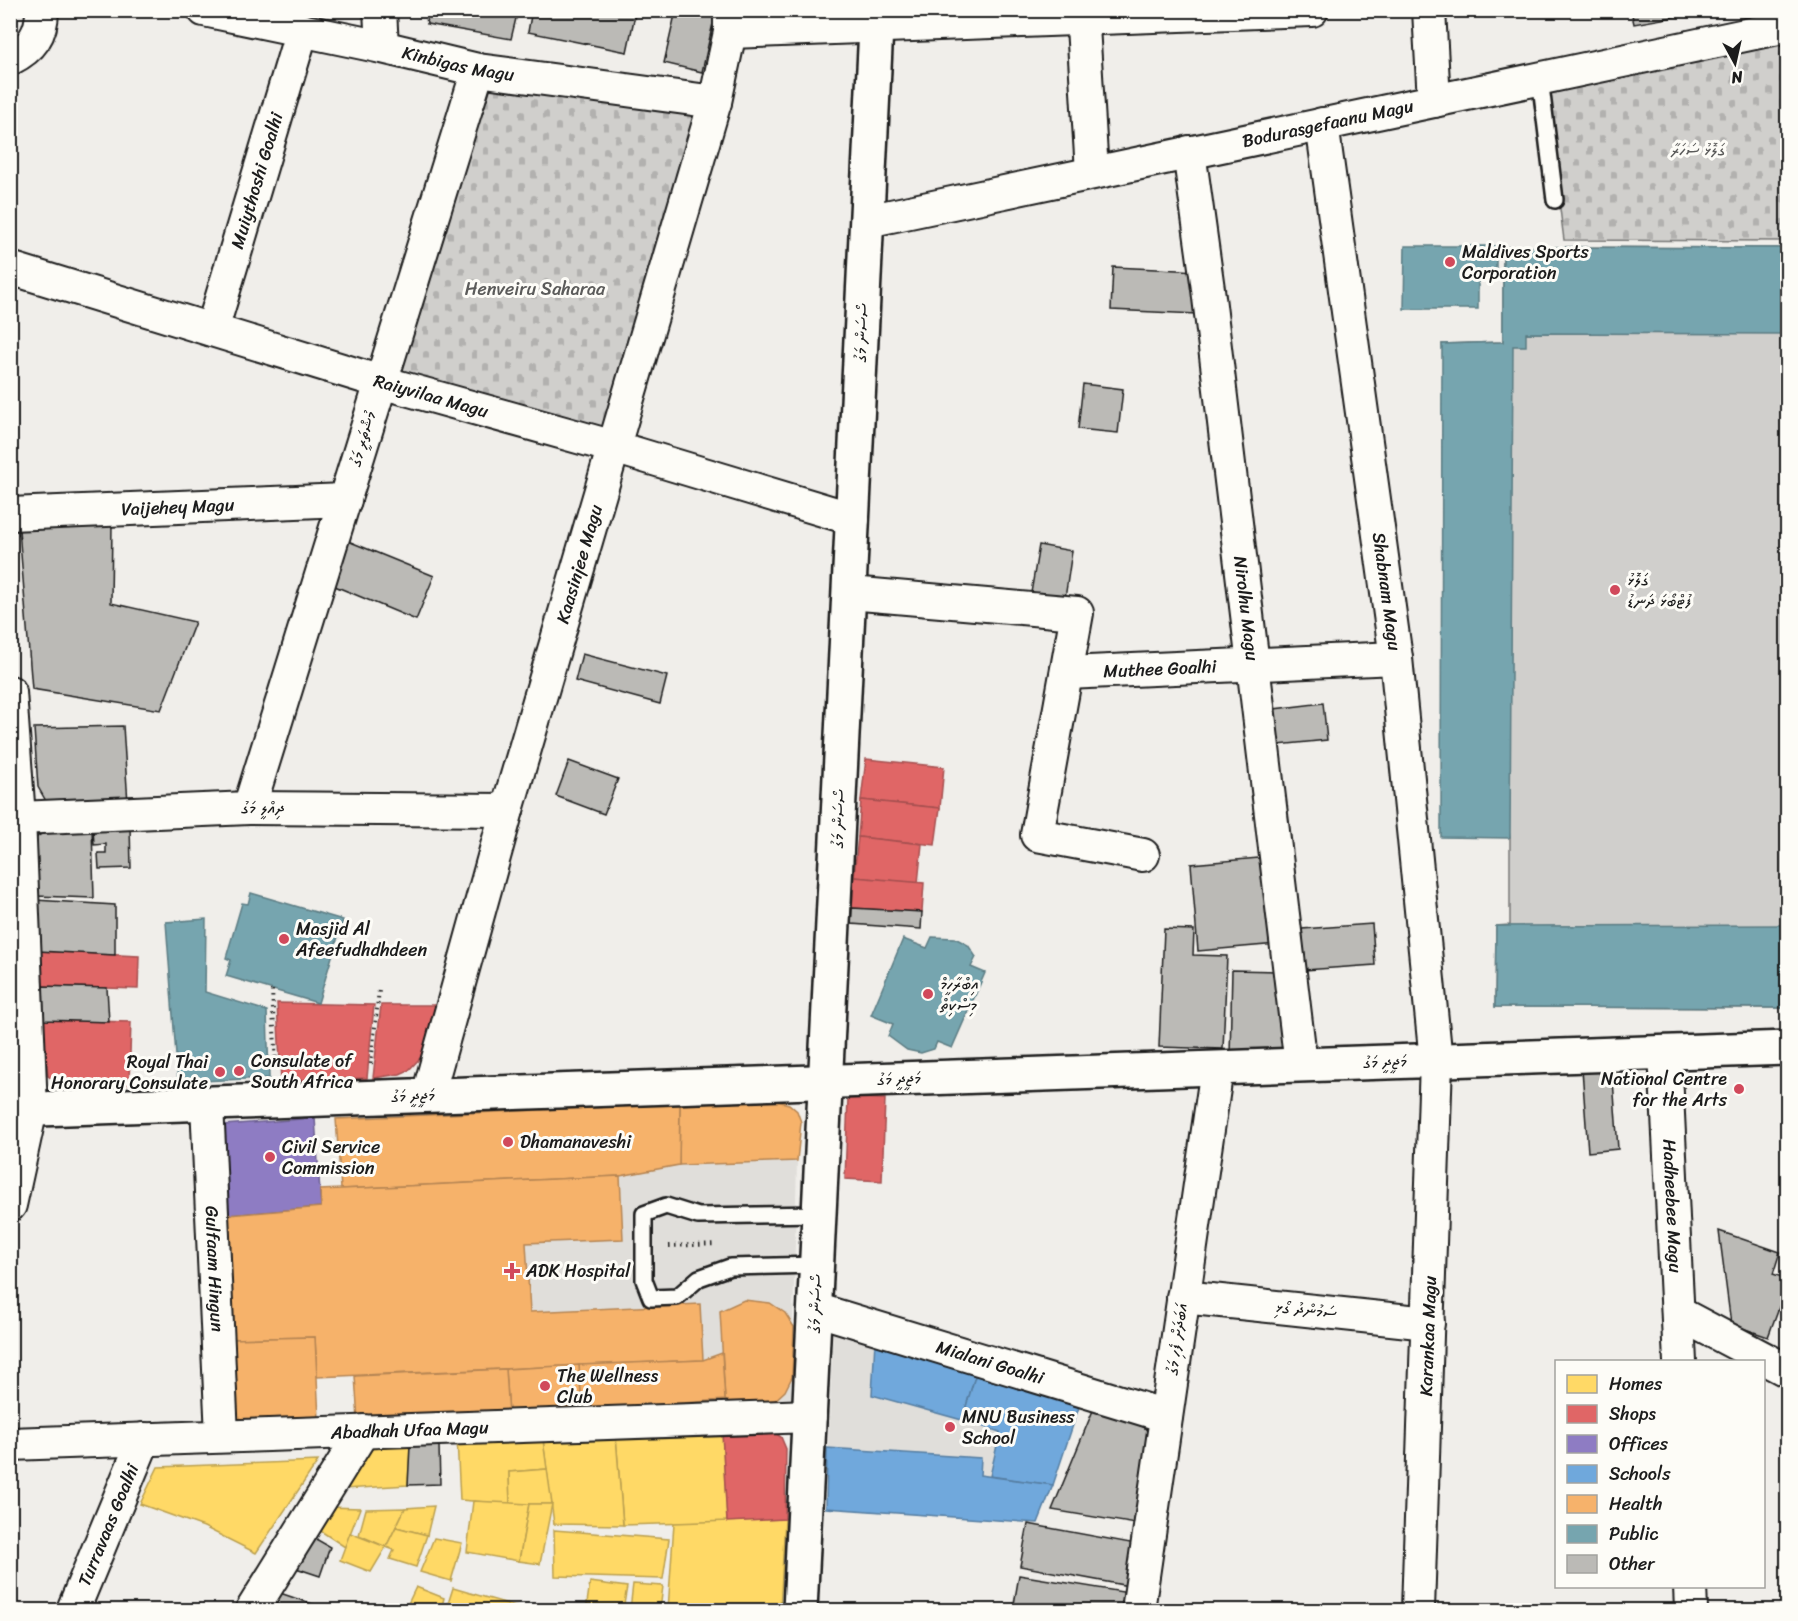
<svg xmlns="http://www.w3.org/2000/svg" width="1798" height="1621" viewBox="0 0 1798 1621" font-family="Sriracha,'Noto Sans Thaana',sans-serif">
	<defs>
		<pattern id="cemetery-stones" width="16" height="16" patternUnits="userSpaceOnUse" patternTransform="scale(1.5)"><rect width="16" height="16" fill="#d0cfcc"/><path d="M2 7V4a2 2 0 0 1 4 0v3zM10 15v-3a2 2 0 0 1 4 0v3z" fill="#b2b1af"/></pattern>
	</defs>
	<rect width="100%" height="100%" fill="#f0eeea"/>
	<filter id="ink" filterUnits="userSpaceOnUse"><feTurbulence type="fractalNoise" baseFrequency=".0167" numOctaves="2"/><feDisplacementMap in="SourceGraphic" scale="12" xChannelSelector="R" yChannelSelector="G"/><feConvolveMatrix kernelMatrix="1 2 1 2 8 2 1 2 1" color-interpolation-filters="sRGB"/></filter>
	<g filter="url(#ink)">
		<g fill="#e0deda">
			<polygon points="797,1161 791,1403 358,1420 355,1376 317,1377 231,1339 229,1215 321,1207 320,1190 620,1176 679,1165"/>
			<polygon points="833,1328 1079,1407 1038,1523 826,1508"/>
		</g>
		<g fill="url(#cemetery-stones)" stroke="#767674" stroke-width="1.5">
			<polygon points="1787,41 1787,241 1564,240 1545,91"/>
			<polygon points="486,83 699,113 604,431 396,375"/>
		</g>
		<polygon fill="#d0cfcc" stroke="#767674" stroke-width="1.5" points="1503,247 1787,248 1787,1008 1495,1007 1496,926 1510,925 1510,838 1442,344 1503,342"/>
		<g fill="#ffd966" stroke="#bba050" stroke-width="1.5">
			<polygon points="10,1035 14,1035 11,1075 10,1075"/>
			<polygon points="722,1432 727,1522 623,1525 616,1437"/>
			<polygon points="616,1437 623,1525 554,1524 543,1440"/>
			<polygon points="457,1438 543,1440 547,1469 509,1472 510,1504 460,1500"/>
			<polygon points="371,1445 410,1446 408,1485 345,1489"/>
			<polygon points="318,1461 256,1553 204,1527 140,1504 158,1467"/>
			<polygon points="547,1469 552,1504 510,1504 509,1472"/>
			<polygon points="473,1501 529,1504 519,1561 467,1552"/>
			<polygon points="529,1504 552,1504 540,1564 519,1561"/>
			<polygon points="434,1506 427,1535 396,1527 405,1508"/>
			<polygon points="328,1507 360,1508 345,1547 313,1526"/>
			<polygon points="405,1508 386,1547 359,1535 366,1509"/>
			<polygon points="785,1519 780,1610 668,1610 674,1523"/>
			<polygon points="396,1527 427,1535 416,1567 390,1559 394,1550 386,1547"/>
			<polygon points="554,1530 669,1539 663,1579 555,1576"/>
			<polygon points="350,1533 386,1547 371,1572 340,1560"/>
			<polygon points="434,1538 462,1543 451,1581 420,1572"/>
			<polygon points="590,1582 627,1587 623,1610 586,1610"/>
			<polygon points="633,1584 663,1586 660,1610 630,1610"/>
			<polygon points="416,1587 444,1598 441,1610 405,1610"/>
			<polygon points="453,1588 529,1610 446,1610"/>
		</g>
		<g fill="#e06666" stroke="#a55050" stroke-width="1.5">
			<polygon points="866,759 944,767 940,808 861,800"/>
			<polygon points="861,800 940,808 935,845 858,837"/>
			<polygon points="858,837 922,844 918,883 854,877"/>
			<polygon points="854,877 924,883 922,912 852,908"/>
			<polygon points="38,951 139,956 138,989 40,986"/>
			<polygon points="277,1003 374,1005 367,1078 281,1081"/>
			<polygon points="381,1005 439,1005 421,1057 409,1070 400,1074 373,1078"/>
			<polygon points="43,1020 131,1022 129,1084 62,1085 48,1076"/>
			<polygon points="848,1098 885,1099 882,1181 845,1179"/>
			<polygon points="722,1432 773,1432 781,1437 786,1449 785,1519 727,1522"/>
		</g>
		<polygon fill="#8e7cc3" stroke="#6c5f91" stroke-width="1.5" points="315,1118 321,1207 229,1215 223,1125"/>
		<g fill="#6fa8dc" stroke="#567ea2" stroke-width="1.5">
			<polygon points="875,1341 976,1373 962,1420 872,1395"/>
			<polygon points="976,1373 1079,1407 1053,1485 990,1476 1000,1432 962,1420"/>
			<polygon points="827,1448 981,1458 980,1475 1053,1485 1038,1523 826,1508"/>
		</g>
		<g fill="#f6b26b" stroke="#b58553" stroke-width="1.5">
			<polygon points="777,1101 789,1104 797,1111 801,1122 797,1161 679,1165 680,1104"/>
			<polygon points="680,1104 679,1165 620,1176 341,1189 336,1119"/>
			<polygon points="620,1176 623,1239 526,1243 530,1312 700,1304 703,1360 317,1377 315,1337 231,1339 229,1215 321,1207 320,1190"/>
			<polygon points="744,1300 770,1303 785,1313 794,1327 792,1377 785,1391 772,1403 736,1406 725,1400 720,1311"/>
			<polygon points="315,1337 319,1419 234,1423 231,1339"/>
			<polygon points="722,1353 725,1400 582,1410 579,1365 703,1360"/>
			<polygon points="579,1365 582,1410 509,1414 506,1369"/>
			<polygon points="506,1369 509,1414 358,1420 355,1376"/>
		</g>
		<g fill="#76a5af" stroke="#5b7c83" stroke-width="1.5">
			<polygon points="1405,246 1496,246 1496,278 1478,278 1478,309 1404,309"/>
			<polygon points="1503,247 1788,248 1788,334 1526,333 1526,346 1513,346 1510,838 1441,837 1442,344 1503,342"/>
			<polygon points="251,893 343,920 318,1003 226,976 231,960 226,958 242,903 248,904"/>
			<polygon points="206,919 205,992 267,1011 269,1078 178,1082 166,922"/>
			<polygon points="1788,925 1788,1008 1495,1007 1496,926"/>
			<polygon points="932,937 955,938 968,945 976,957 971,967 985,973 952,1048 937,1042 934,1049 921,1053 907,1050 888,1036 893,1024 871,1015 903,939 927,948"/>
		</g>
		<g fill="#bbbab6" stroke="#1c1c1c" stroke-width="1.5">
			<polygon points="425,10 518,10 511,39 427,24"/>
			<polygon points="532,10 636,10 627,52 528,32"/>
			<polygon points="676,10 716,10 702,72 664,63"/>
			<polygon points="1631,10 1690,10 1691,14 1634,24"/>
			<polygon points="1113,267 1199,271 1197,314 1111,310"/>
			<polygon points="1083,384 1123,389 1118,433 1078,429"/>
			<polygon points="112,523 111,603 195,622 161,710 32,689 19,530"/>
			<polygon points="348,541 434,576 416,620 330,584"/>
			<polygon points="1039,545 1072,551 1064,605 1030,599"/>
			<polygon points="582,654 667,676 660,704 575,681"/>
			<polygon points="1323,703 1327,740 1278,745 1274,709"/>
			<polygon points="123,726 128,803 54,804 46,801 38,787 34,728"/>
			<polygon points="569,761 618,779 604,814 556,796"/>
			<polygon points="130,826 131,868 99,869 98,853 106,853 106,844 94,845 93,827"/>
			<polygon points="92,828 94,898 35,896 33,844 38,836 50,829"/>
			<polygon points="1270,857 1277,944 1198,951 1191,864"/>
			<polygon points="35,900 115,905 115,955 38,951"/>
			<polygon points="852,908 922,912 921,929 851,924"/>
			<polygon points="1372,924 1375,965 1305,970 1302,929"/>
			<polygon points="1164,929 1194,930 1193,955 1227,956 1223,1049 1159,1047"/>
			<polygon points="1232,970 1279,971 1287,1041 1282,1052 1230,1056"/>
			<polygon points="40,986 107,988 109,1022 43,1020"/>
			<polygon points="1612,1066 1618,1149 1588,1152 1582,1069"/>
			<polygon points="1719,1231 1780,1252 1773,1274 1788,1279 1788,1283 1768,1337 1731,1324"/>
			<polygon points="1094,1408 1144,1427 1153,1438 1136,1524 1052,1510"/>
			<polygon points="1788,1438 1788,1455 1781,1452"/>
			<polygon points="410,1446 439,1446 440,1484 408,1485"/>
			<polygon points="1028,1524 1136,1544 1129,1586 1020,1566"/>
			<polygon points="309,1535 330,1547 320,1576 287,1565"/>
			<polygon points="1019,1575 1129,1593 1125,1610 1013,1610"/>
			<polygon points="280,1593 330,1610 268,1610"/>
		</g>
		<g fill="none" stroke-linecap="round" stroke-linejoin="round">
			<g stroke="#1c1c1c" stroke-width="20">
				<g id="lane">
					<polyline points="1540,78 1555,200"/>
					<polyline points="817,1265 730,1267 699,1278 677,1297 651,1298 644,1280 644,1214 666,1206 698,1216 820,1214"/>
				</g>
			</g>
			<g stroke="#1c1c1c" stroke-width="36">
				<g id="street">
					<path id="s1" d="M204 10 382 47 478 70 715 102"/>
					<polyline points="380,10 382,47"/>
					<polyline points="1082,10 1092,172"/>
					<polyline points="1429,10 1434,101"/>
					<polyline points="730,32 1312,10"/>
					<path d="M10 59C32 48 42 34 42 10"/>
					<path id="s2" d="M1322 124 1396 658 1436 1061 1418 1610"/>
					<path id="s3" d="M1189 152 1208 289 1301 1065"/>
					<path id="s4" d="M867 221 1788 26"/>
					<path id="s5" d="M10 268 381 382 614 447 853 519"/>
					<path id="s6" d="M212 330 302 30"/>
					<path id="s7" d="M10 514 345 500"/>
					<polyline points="850,593 1077,613 1037,835 1143,855"/>
					<path id="s8" d="M1067 673 1396 658"/>
					<polyline points="10,692 19,818 31,1109 10,1205"/>
					<polyline points="249,808 478,70"/>
					<polyline points="19,818 249,808 507,810"/>
					<path id="s9" d="M1665 1052 1680 1362"/>
					<path id="s10" d="M428 1095 507 810 715 102 730 32V10"/>
					<path id="s11" d="M207 1103 222 1436"/>
					<polyline points="1183,1297 1428,1323"/>
					<path id="s12" d="M815 1309 1166 1416"/>
					<polyline points="1678,1313 1788,1371"/>
					<path id="s13" d="M10 1444 810 1416"/>
					<polyline points="1690,1586 1691,1610"/>
					<path id="s14" d="M73 1610 144 1439"/>
					<polyline points="252,1610 363,1431"/>
					<polyline points="1138,1610 1217,1068"/>
				</g>
			</g>
			<g stroke="#1c1c1c" stroke-width="38">
				<g id="secondary">
					<polyline points="10,1110 1788,1048"/>
					<polyline points="800,1610 876,27"/>
				</g>
			</g>
			<g stroke="#1c1c1c" stroke-width="4" stroke-dasharray="1.5 4.5" stroke-linecap="butt">
				<polyline points="272,990 276,1067"/>
				<polyline points="371,1064 379,990"/>
				<polyline points="669,1246 716,1244"/>
			</g>
			<use href="#lane" stroke="#fdfcf7" stroke-width="15"/>
			<use href="#street" stroke="#fdfcf7" stroke-width="32"/>
			<use href="#secondary" stroke="#fdfcf7" stroke-width="33"/>
		</g>
	</g>
	<g fill="#d1495b" stroke="#fdfcf7" stroke-width="2">
		<circle cx="1450" cy="262" r="6"/>
		<circle cx="1615" cy="590" r="6"/>
		<circle cx="284" cy="939" r="6"/>
		<circle cx="928" cy="994" r="6"/>
		<circle cx="239" cy="1071" r="6"/>
		<circle cx="220" cy="1072" r="6"/>
		<circle cx="1739" cy="1089" r="6"/>
		<circle cx="508" cy="1142" r="6"/>
		<circle cx="270" cy="1157" r="6"/>
		<path d="M509 1262h6v6h6v6h-6v6h-6v-6h-6v-6h6z"/>
		<circle cx="545" cy="1386" r="6"/>
		<circle cx="950" cy="1427" r="6"/>
	</g>
	<g text-anchor="middle" dominant-baseline="central" stroke-width="6" stroke-linejoin="round" paint-order="stroke">
		<g font-size="18" fill="#1c1c1c" stroke="#fdfcf7">
			<text stroke="none"><textPath href="#s1" startOffset="260">Kinbigas Magu</textPath></text>
			<text stroke="none"><textPath href="#s4" startOffset="471">Bodurasgefaanu Magu</textPath></text>
			<text stroke="none"><textPath href="#s6" startOffset="156">Muiythoshi Goalhi</textPath></text>
			<text transform="translate(862 333) rotate(-87)">ސޯސަން މަގު</text>
			<text stroke="none"><textPath href="#s5" startOffset="440">Raiyvilaa Magu</textPath></text>
			<text transform="translate(363 439) rotate(-73)">މުޝްތަރީ މަގު</text>
			<text stroke="none"><textPath href="#s7" startOffset="168">Vaijehey Magu</textPath></text>
			<text stroke="none"><textPath href="#s10" startOffset="552">Kaasinjee Magu</textPath></text>
			<text stroke="none"><textPath href="#s2" startOffset="472">Shabnam Magu</textPath></text>
			<text stroke="none"><textPath href="#s3" startOffset="460">Nirolhu Magu</textPath></text>
			<text stroke="none"><textPath href="#s8" startOffset="93">Muthee Goalhi</textPath></text>
			<text x="263" y="808">ދިއްލީ މަގު</text>
			<text transform="translate(839 819) rotate(-87)">ސޯސަން މަގު</text>
			<text transform="translate(1385 1062) rotate(-2)">މަޖީދީ މަގު</text>
			<text transform="translate(899 1079) rotate(-2)">މަޖީދީ މަގު</text>
			<text transform="translate(413 1096) rotate(-2)">މަޖީދީ މަގު</text>
			<text stroke="none"><textPath href="#s9" startOffset="154">Hadheebee Magu</textPath></text>
			<text stroke="none"><textPath href="#s11" startOffset="166">Gulfaam Hingun</textPath></text>
			<text transform="translate(816 1304) rotate(-87)">ސޯސަން މަގު</text>
			<text transform="translate(1306 1310) rotate(6)">ސަމުންދު ގޯޅި</text>
			<text transform="translate(1428 1336) rotate(-88)">Karankaa Magu</text>
			<text transform="translate(1177 1339) rotate(-82)">އަބަދަށް ފެހި މަގު</text>
			<text stroke="none"><textPath href="#s12" startOffset="183">Mialani Goalhi</textPath></text>
			<text stroke="none"><textPath href="#s13" startOffset="400">Abadhah Ufaa Magu</textPath></text>
			<text stroke="none"><textPath href="#s14" startOffset="92">Turravaas Goalhi</textPath></text>
		</g>
		<g font-size="18" fill="#5b5b5a" stroke="#fdfcf7">
			<text x="1698" y="150">ގަލޮޅު ސަހަރާ</text>
			<text x="535" y="289">Henveiru Saharaa</text>
		</g>
		<g font-size="18" fill="#1c1c1c" stroke="#fdfcf7" text-anchor="start">
			<text x="1462" y="252">Maldives Sports<tspan x="1462" dy="21">Corporation</tspan></text>
			<text x="1627" y="580">ގަލޮޅު<tspan x="1627" dy="21">ފުޓްބޯޅަ ދަނޑު</tspan></text>
			<text x="296" y="929">Masjid Al<tspan x="296" dy="21">Afeefudhdhdeen</tspan></text>
			<text x="940" y="984">އިބްރާހީމް<tspan x="940" dy="21">މިސްކިތް</tspan></text>
			<text x="251" y="1061">Consulate of<tspan x="251" dy="21">South Africa</tspan></text>
			<text x="208" y="1062" text-anchor="end">Royal Thai<tspan x="208" dy="21">Honorary Consulate</tspan></text>
			<text x="1727" y="1079" text-anchor="end">National Centre<tspan x="1727" dy="21">for the Arts</tspan></text>
			<text x="520" y="1142">Dhamanaveshi</text>
			<text x="282" y="1147">Civil Service<tspan x="282" dy="21">Commission</tspan></text>
			<text x="526" y="1271">ADK Hospital</text>
			<text x="557" y="1376">The Wellness<tspan x="557" dy="21">Club</tspan></text>
			<text x="962" y="1417">MNU Business<tspan x="962" dy="21">School</tspan></text>
		</g>
	</g>
	<rect width="1798" height="1621" fill="none" stroke="#fdfcf7" stroke-width="36"/>
	<rect x="18" y="18" width="1762" height="1585" fill="none" stroke="#1c1c1c" stroke-width="2" filter="url(#ink)"/>
	<rect x="1555" y="1360" width="210" height="228" fill="#fdfcf7" stroke="#a3a29f" stroke-width="1.5"/>
	<rect x="1567" y="1375" width="30" height="18" fill="#ffd966" stroke="#a3a29f" stroke-width="1.5"/>
	<text x="1609" y="1390" font-size="18" fill="#1c1c1c">Homes</text>
	<rect x="1567" y="1405" width="30" height="18" fill="#e06666" stroke="#a3a29f" stroke-width="1.5"/>
	<text x="1609" y="1420" font-size="18" fill="#1c1c1c">Shops</text>
	<rect x="1567" y="1435" width="30" height="18" fill="#8e7cc3" stroke="#a3a29f" stroke-width="1.5"/>
	<text x="1609" y="1450" font-size="18" fill="#1c1c1c">Offices</text>
	<rect x="1567" y="1465" width="30" height="18" fill="#6fa8dc" stroke="#a3a29f" stroke-width="1.5"/>
	<text x="1609" y="1480" font-size="18" fill="#1c1c1c">Schools</text>
	<rect x="1567" y="1495" width="30" height="18" fill="#f6b26b" stroke="#a3a29f" stroke-width="1.5"/>
	<text x="1609" y="1510" font-size="18" fill="#1c1c1c">Health</text>
	<rect x="1567" y="1525" width="30" height="18" fill="#76a5af" stroke="#a3a29f" stroke-width="1.5"/>
	<text x="1609" y="1540" font-size="18" fill="#1c1c1c">Public</text>
	<rect x="1567" y="1555" width="30" height="18" fill="#bbbab6" stroke="#a3a29f" stroke-width="1.5"/>
	<text x="1609" y="1570" font-size="18" fill="#1c1c1c">Other</text>
	<g transform="translate(1735 63) rotate(172)" stroke="#fdfcf7" stroke-width="4.5" paint-order="stroke">
	<path d="M0-4.5L10 22L0 15L-10 22Z" fill="#1c1c1c"/>
	<text y="-9" font-size="16" font-weight="bold" text-anchor="middle" fill="#1c1c1c">N</text>
	</g>
</svg>
